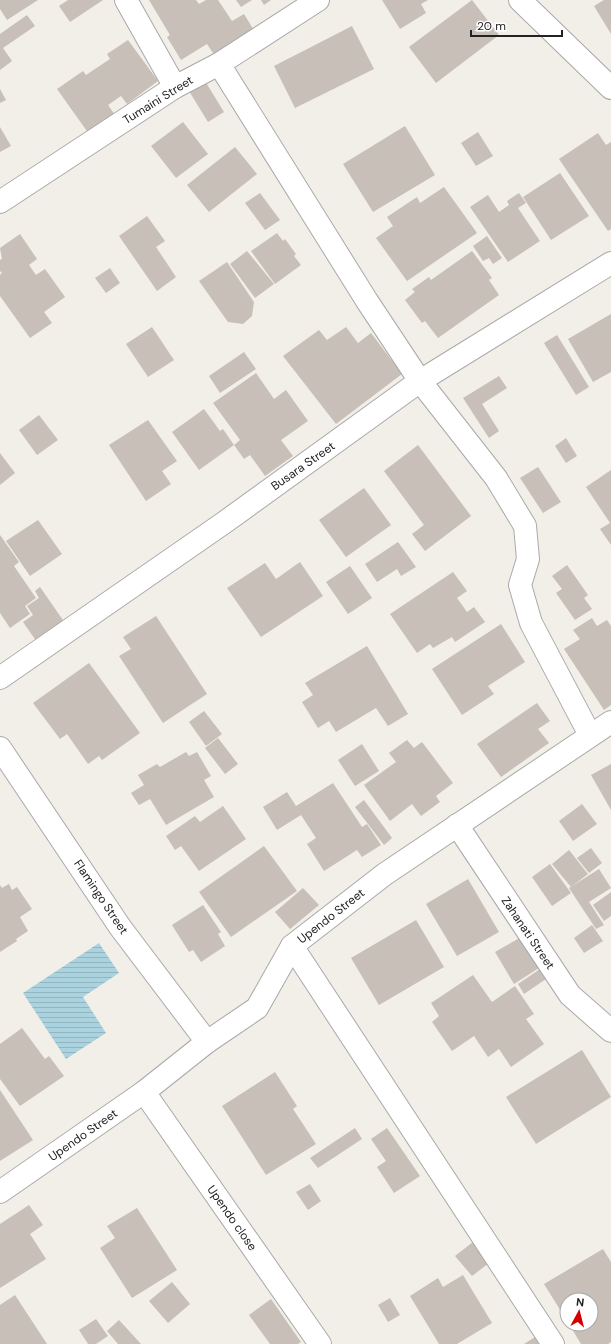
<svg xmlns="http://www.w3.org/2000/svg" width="611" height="1344" viewBox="0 0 611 1344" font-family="'DM Sans',sans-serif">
	<defs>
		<pattern id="water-rules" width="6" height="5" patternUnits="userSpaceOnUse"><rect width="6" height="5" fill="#aad3df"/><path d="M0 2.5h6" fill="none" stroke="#92b5bf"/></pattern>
	</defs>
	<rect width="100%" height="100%" fill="#f2efe9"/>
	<polygon fill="url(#water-rules)" points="99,943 119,973 83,997 106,1033 66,1059 23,993"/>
	<g fill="#c7bfb8">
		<polygon points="0,0 38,0 7,20 0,9"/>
		<polygon points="68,0 103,0 70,22 59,6"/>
		<polygon points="149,0 196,0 199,4 206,0 218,0 232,21 244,14 255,32 215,56 207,44 181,60 167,37 170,35"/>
		<polygon points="236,0 252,0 241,7"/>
		<polygon points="261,0 271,0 264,5"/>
		<polygon points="382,0 428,0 421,4 426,13 400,29"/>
		<polygon points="472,0 499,35 436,83 409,47"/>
		<polygon points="604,0 611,0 611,34 594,6"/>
		<polygon points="27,15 35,26 3,48 12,61 0,70 0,34"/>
		<polygon points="352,26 374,69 295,108 274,66"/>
		<polygon points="128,40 158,81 127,104 121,96 108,105 115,115 89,134 57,89 83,71 86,75 110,59 107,54"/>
		<polygon points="205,81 224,112 208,122 189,91"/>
		<polygon points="0,89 6,100 0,103"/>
		<polygon points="183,122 208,154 176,178 151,146"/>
		<polygon points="405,126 435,175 373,212 343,164"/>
		<polygon points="0,127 11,146 0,152"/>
		<polygon points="478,132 493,156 476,166 461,143"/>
		<polygon points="598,133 606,145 611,142 611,229 608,231 559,159"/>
		<polygon points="235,147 257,174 209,212 187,185"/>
		<polygon points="560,173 589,216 551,240 523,197"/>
		<polygon points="444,187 477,233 407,281 376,238 393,226 387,217 417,197 420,203"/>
		<polygon points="260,193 280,220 265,230 245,203"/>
		<polygon points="519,193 526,203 518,208 540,241 508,262 470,207 488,195 499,212 509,205 507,201"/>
		<polygon points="147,216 165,241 156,247 176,277 157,291 119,236"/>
		<polygon points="277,233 283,241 285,239 296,254 294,256 301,265 275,284 251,251"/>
		<polygon points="20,234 37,259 29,265 36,275 45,269 65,297 44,312 52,323 30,338 0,296 0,275 2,273 0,271 0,260 2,259 0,248"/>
		<polygon points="487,236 502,258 493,264 489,258 483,261 473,246"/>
		<polygon points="247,251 274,284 255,298 230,264"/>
		<polygon points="472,251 492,278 489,280 499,295 438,338 425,321 422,323 405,300 415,292 412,289 429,277 431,280"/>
		<polygon points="227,262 254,302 252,316 243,324 228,322 199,281"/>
		<polygon points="110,268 120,283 106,293 95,278"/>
		<polygon points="611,314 611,372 593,382 568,339"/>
		<polygon points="152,327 174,360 148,377 126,344"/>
		<polygon points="346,327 358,343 371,333 402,374 336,424 283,356 319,330 327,340"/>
		<polygon points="557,335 589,387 576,395 544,343"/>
		<polygon points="244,352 256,369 220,393 209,376"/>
		<polygon points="256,373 274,399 286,390 308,421 281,440 293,456 265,476 250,455 244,459 234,445 240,440 213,403"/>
		<polygon points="499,376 507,388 482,404 499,431 489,438 463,398"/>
		<polygon points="204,409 220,431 223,429 234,445 199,470 172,432"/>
		<polygon points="39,415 58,440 37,455 19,430"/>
		<polygon points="148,420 177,461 162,471 171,484 146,501 109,445"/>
		<polygon points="566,438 577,456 566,463 555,446"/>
		<polygon points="418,445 471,516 425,551 412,534 424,525 384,471"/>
		<polygon points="0,453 15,473 0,485"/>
		<polygon points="538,467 561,502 543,513 520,478"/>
		<polygon points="611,470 611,545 600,529 610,523 586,487"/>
		<polygon points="364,488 391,525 346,557 319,520"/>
		<polygon points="38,520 62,554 30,576 6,541"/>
		<polygon points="0,535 19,562 14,566 36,598 25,606 30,614 10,628 0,613"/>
		<polygon points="398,542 416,567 401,576 397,569 377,582 365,564"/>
		<polygon points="300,562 323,596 261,637 227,588 265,563 276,579"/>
		<polygon points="567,565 588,595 584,598 592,609 575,620 556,593 562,589 552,576"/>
		<polygon points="350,566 372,598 348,614 326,582"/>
		<polygon points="453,572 467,591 457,598 467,612 474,607 485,622 455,642 452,637 433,648 430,644 417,653 390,614"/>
		<polygon points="40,587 65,623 37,642 23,622 33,615 27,606 39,598 35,591"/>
		<polygon points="156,616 207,694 163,723 119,656 131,649 123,637"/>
		<polygon points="592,618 597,626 607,620 611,626 611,705 604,710 564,649 580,639 573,630"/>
		<polygon points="501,624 525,662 488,686 494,694 462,715 432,669"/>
		<polygon points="367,646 408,714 388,726 376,708 336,732 329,721 318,728 302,702 313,695 305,683"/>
		<polygon points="89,663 140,733 102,760 99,756 88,764 67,734 60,739 33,703"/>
		<polygon points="537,703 550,721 538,729 549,743 501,777 477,744"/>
		<polygon points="204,711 222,734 206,746 189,722"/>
		<polygon points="218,738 238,764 225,774 205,748"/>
		<polygon points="407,740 414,748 422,742 453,783 436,796 440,802 421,816 412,804 390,821 364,785 396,762 389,753"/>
		<polygon points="362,744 379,771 355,786 338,760"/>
		<polygon points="186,752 189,756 197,752 211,776 204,780 214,797 166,825 150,799 139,805 131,793 144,785 138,775 157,764 160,767"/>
		<polygon points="611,764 611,810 591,775"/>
		<polygon points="333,783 362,827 367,824 381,845 362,857 357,850 324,871 307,844 316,838 301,815 277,830 263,807 287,792 296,806"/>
		<polygon points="364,800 392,838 384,845 355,807"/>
		<polygon points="582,804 597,824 573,841 559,821"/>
		<polygon points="223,806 246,839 199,871 181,846 175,850 166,836 195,816 200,822"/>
		<polygon points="264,846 297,891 231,937 199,892"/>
		<polygon points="591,848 602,863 589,873 577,858"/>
		<polygon points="569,850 588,874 571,887 552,864"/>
		<polygon points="550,864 571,893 552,906 532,877"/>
		<polygon points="599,869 611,888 589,902 604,925 596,929 569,888"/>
		<polygon points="468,879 499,932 457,956 426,904"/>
		<polygon points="9,884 12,890 17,887 32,909 20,917 28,931 16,939 17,941 0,952 0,885 2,888"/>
		<polygon points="303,888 319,905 290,929 275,912"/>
		<polygon points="611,892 611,916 604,921 593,905"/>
		<polygon points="203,905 221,932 218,934 225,946 201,962 193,950 189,952 172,925"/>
		<polygon points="416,920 444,967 379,1005 351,958"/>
		<polygon points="592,925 603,941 584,953 574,938"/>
		<polygon points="523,936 542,966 514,984 495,952"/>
		<polygon points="540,969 546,979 524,994 518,984"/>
		<polygon points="473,975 492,1002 515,986 534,1014 526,1019 544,1044 511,1067 499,1049 488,1057 474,1036 452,1051 432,1022 439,1016 431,1003"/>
		<polygon points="22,1028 45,1059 49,1056 64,1076 20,1106 0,1079 0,1044"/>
		<polygon points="582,1050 611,1097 536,1144 506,1097"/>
		<polygon points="275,1072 297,1106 293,1109 316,1144 266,1175 222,1106"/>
		<polygon points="0,1090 33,1140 0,1161"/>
		<polygon points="355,1128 362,1139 318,1168 310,1158"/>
		<polygon points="387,1128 420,1176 394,1193 377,1167 386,1161 371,1139"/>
		<polygon points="310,1184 321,1201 308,1210 296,1192"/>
		<polygon points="29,1205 43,1225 30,1234 46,1259 0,1288 0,1224"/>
		<polygon points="137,1208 177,1270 132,1298 100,1248 115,1238 107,1226"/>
		<polygon points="473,1242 489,1263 472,1276 455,1256"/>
		<polygon points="603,1249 611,1262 611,1342 608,1344 581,1344 569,1324 591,1324 591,1300 567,1300 567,1321 544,1284"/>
		<polygon points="463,1275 492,1323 457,1344 439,1344 410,1296 438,1278 443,1287"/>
		<polygon points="172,1282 190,1304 168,1323 149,1301"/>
		<polygon points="15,1295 47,1344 0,1344 0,1305"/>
		<polygon points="390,1298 400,1315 388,1322 378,1305"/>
		<polygon points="271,1299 301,1342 298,1344 270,1344 249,1315"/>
		<polygon points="96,1319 108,1336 96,1344 88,1344 79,1330"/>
		<polygon points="119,1320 141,1344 118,1344 107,1331"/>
		<polygon points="535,1337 539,1344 524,1344"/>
	</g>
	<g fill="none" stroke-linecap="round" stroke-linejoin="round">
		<g stroke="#a9a9a9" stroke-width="24">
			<g id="minor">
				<polyline points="126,0 175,87"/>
				<polyline points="520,0 611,88"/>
				<polyline points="219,64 367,301 420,381 496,478 525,526 528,559 520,585 531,623 590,735"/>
				<polyline points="0,202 175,87 219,64 318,0"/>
				<polyline points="0,678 225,522 420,381 611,263"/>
				<polyline points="0,748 120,927 207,1042"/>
				<polyline points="457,825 570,995 611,1031"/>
				<polyline points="292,946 553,1344"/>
				<polyline points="144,1092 320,1344"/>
				<polyline points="0,1192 144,1092 207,1042 257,1008 292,946 385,874 611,722"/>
			</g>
		</g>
		<use href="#minor" stroke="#fff" stroke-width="22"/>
	</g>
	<g text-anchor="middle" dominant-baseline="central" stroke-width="3" stroke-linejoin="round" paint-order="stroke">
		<g font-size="12" fill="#222" stroke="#fff">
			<text transform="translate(158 100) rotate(-32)">Tumaini Street</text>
			<text transform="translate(303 466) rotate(-35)">Busara Street</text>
			<text transform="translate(101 897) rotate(56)">Flamingo Street</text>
			<text transform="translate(331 916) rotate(-38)">Upendo Street</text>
			<text transform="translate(528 933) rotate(56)">Zahanati Street</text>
			<text transform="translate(83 1135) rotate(-35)">Upendo Street</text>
			<text transform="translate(232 1218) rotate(55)">Upendo close</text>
		</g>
	</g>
	<g transform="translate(579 1312) rotate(7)"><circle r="19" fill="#ffffff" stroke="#a7a7a7"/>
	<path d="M0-3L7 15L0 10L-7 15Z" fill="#d40000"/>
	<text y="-6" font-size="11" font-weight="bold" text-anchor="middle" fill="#222222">N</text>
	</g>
	<path d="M471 30v6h91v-6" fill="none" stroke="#222222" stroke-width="2"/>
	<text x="477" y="30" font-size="12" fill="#222222" stroke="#ffffff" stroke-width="3" paint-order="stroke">20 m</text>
</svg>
